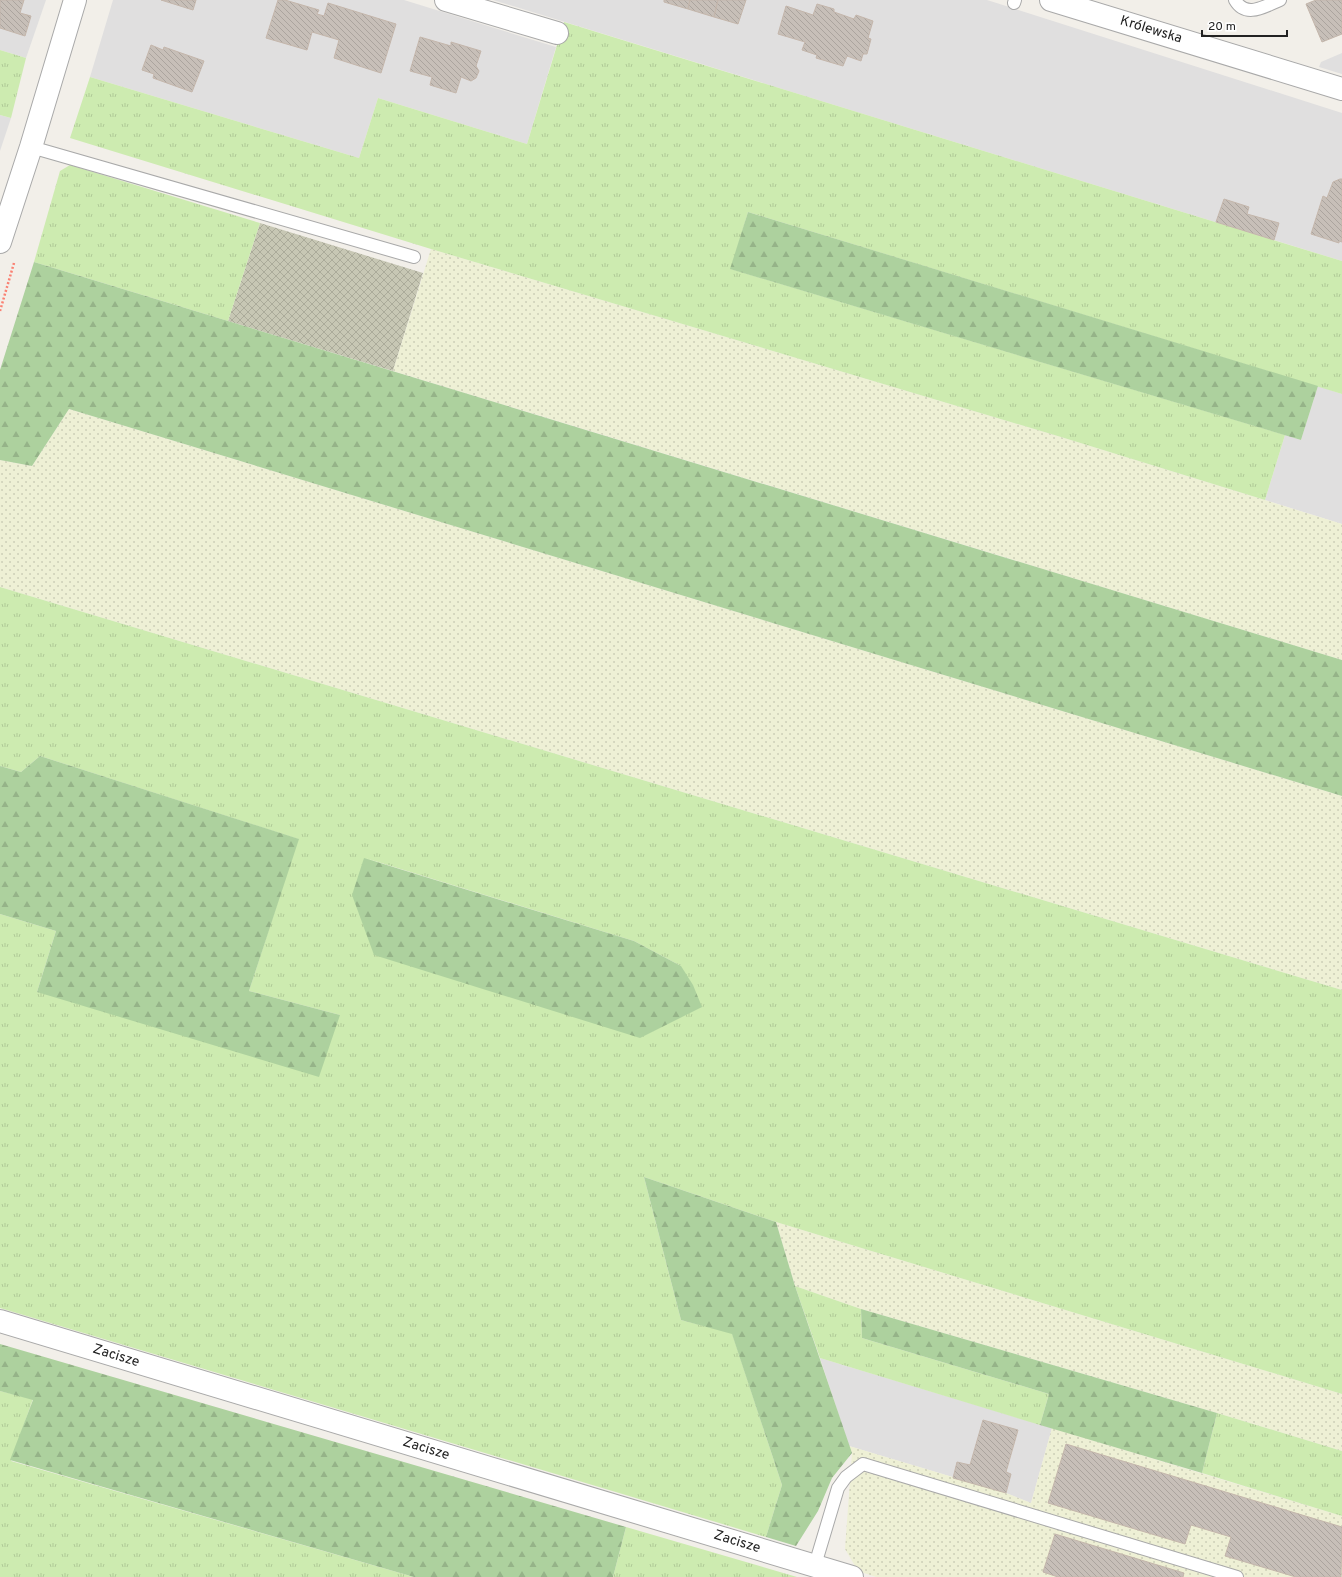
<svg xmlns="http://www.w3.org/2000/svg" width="1342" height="1577" viewBox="0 0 1342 1577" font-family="Overpass,sans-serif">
	<defs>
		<pattern id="construction-cross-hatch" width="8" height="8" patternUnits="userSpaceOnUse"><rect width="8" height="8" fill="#c7c7b4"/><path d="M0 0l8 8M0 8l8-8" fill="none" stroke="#abab9a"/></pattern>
		<pattern id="farmland-dots" width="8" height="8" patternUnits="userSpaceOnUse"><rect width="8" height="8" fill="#eef0d5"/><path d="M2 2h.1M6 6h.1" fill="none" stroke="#ccceb7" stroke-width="1.8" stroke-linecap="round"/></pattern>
		<pattern id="grass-tufts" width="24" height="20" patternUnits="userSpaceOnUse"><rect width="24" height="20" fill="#cdebb0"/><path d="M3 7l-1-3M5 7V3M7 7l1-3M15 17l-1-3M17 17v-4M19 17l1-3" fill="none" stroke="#b0c997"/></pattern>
		<pattern id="forest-firs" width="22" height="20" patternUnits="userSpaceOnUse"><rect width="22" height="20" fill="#add19e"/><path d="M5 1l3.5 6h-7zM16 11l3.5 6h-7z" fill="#95b388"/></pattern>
		<pattern id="building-back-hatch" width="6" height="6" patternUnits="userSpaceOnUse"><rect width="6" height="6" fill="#c7bfb8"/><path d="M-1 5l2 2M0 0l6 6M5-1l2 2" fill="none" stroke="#aba49e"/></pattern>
	</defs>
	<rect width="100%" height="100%" fill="#f2efe9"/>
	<g fill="#e0dfdf">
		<polygon points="0,0 46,0 26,58 0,50"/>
		<polygon points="113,0 404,0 556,47 527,144 378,98 359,158 90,77"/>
		<polygon points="493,0 987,0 1342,113 1342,261"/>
		<polygon points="1342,53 1342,74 1319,67 1321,62"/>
		<polygon points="0,115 11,118 0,151"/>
		<polygon points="1318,386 1342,394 1342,524 1265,500 1285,435 1301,440"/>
		<polygon points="820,1358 1052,1428 1031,1503 1006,1493 849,1446"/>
	</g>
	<polygon fill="url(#construction-cross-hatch)" points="260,223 423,273 393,371 228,321"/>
	<g fill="url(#farmland-dots)">
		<polygon points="431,249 1061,437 1342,524 1342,660 393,371"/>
		<polygon points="69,409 1342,796 1342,990 0,587 0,460 32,466"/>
		<polygon points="776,1222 1342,1394 1342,1451 1217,1413 861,1309 795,1286"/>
		<polygon points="1052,1428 1342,1516 1342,1577 876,1577 858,1571 845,1549 852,1453 849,1446 1006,1493 1031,1503"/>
	</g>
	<g fill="url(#grass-tufts)" fill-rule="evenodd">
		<polygon points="564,22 1342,261 1342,394 748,212 731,269 1285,435 1265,500 1061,437 431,249 70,138 90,77 359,158 378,98 527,144"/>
		<polygon points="0,50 26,58 11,118 0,115"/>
		<polygon points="70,165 260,223 228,321 34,262 60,171"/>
		<path d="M0 587 1342 990V1394L776 1222 644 1177 681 1320 732 1333 782 1485 766 1537 0 1308V914L56 931 37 992 340 1015 249 991 298 839 40 756 21 772 0 766ZM365 858 634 941 681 966Z"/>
		<polygon points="795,1286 861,1309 862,1338 1049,1394 1040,1425 820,1358"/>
		<polygon points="0,1391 33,1399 11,1461 414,1577 0,1577"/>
		<polygon points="1217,1413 1342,1451 1342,1516 1202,1473"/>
		<polygon points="626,1527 797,1577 613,1577"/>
	</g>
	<g fill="url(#forest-firs)">
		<polygon points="748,212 1318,386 1301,440 730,269"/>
		<polygon points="34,262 1342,660 1342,796 69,409 32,466 0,460 0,370"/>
		<polygon points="40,756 299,839 249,991 340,1015 319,1077 37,992 56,931 0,914 0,766 21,772"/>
		<polygon points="364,858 634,941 681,966 693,985 702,1007 640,1038 374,955 352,895"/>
		<polygon points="644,1177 776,1222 795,1286 852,1453 832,1478 818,1511 796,1546 766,1537 782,1485 732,1334 681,1320"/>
		<polygon points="861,1309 1217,1413 1202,1473 1040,1425 1049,1394 862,1338"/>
		<polygon points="0,1344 626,1527 613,1577 414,1577 10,1460 33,1400 0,1391"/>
	</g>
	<g fill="url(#building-back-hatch)" stroke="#c4b6ab">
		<polygon points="0,0 24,0 20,13 31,16 25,36 0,28"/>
		<polygon points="161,0 196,0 193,10"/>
		<polygon points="278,0 285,0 319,10 317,14 324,16 328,3 396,24 381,73 334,58 339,40 312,32 307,50 266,38"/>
		<polygon points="664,0 690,0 688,9 664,2"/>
		<polygon points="690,0 718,0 714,17 688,9"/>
		<polygon points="718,0 746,0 738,24 714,17"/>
		<polygon points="1316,0 1342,0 1342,34 1322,42 1306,4"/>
		<polygon points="817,4 834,9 834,12 854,19 856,15 873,21 868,38 871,39 867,54 863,54 861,61 847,56 843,66 816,58 817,55 802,50 805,42 778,34 786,6 813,15"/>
		<polygon points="420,37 451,46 451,42 481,51 476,66 479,71 476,78 471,81 461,77 456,93 430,85 432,77 410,71"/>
		<polygon points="151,45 163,50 164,47 204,61 192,92 153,78 154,74 142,70"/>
		<polygon points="1340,179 1342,179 1342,242 1339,241 1339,243 1311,234 1323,196 1327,198 1333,182"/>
		<polygon points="1224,199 1249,207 1247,214 1279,223 1274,240 1216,222"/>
		<polygon points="983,1420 1018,1430 1006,1472 1011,1474 1006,1493 953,1478 957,1462 970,1465"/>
		<polygon points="1066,1444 1342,1527 1341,1577 1296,1577 1225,1556 1231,1537 1191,1525 1185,1544 1048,1503"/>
		<polygon points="1055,1534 1184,1573 1183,1577 1058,1577 1043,1572"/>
	</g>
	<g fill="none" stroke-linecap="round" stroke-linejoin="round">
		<g stroke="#a9a9a9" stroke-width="14">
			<g id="lane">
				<path d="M1235 0C1246 19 1265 6 1280 0"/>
				<polyline points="1014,3 1015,0"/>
				<polyline points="31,147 414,257"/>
				<polyline points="815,1565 838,1488 846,1477 863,1464 1237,1577"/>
			</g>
		</g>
		<g stroke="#a9a9a9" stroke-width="24">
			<g id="street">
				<polyline points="446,0 557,33"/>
				<polyline points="1051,0 1342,89"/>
				<polyline points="0,242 31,147 75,0"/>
				<polyline points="0,1321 852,1577"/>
			</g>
		</g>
		<polyline stroke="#fa8072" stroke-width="2.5" stroke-dasharray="2 2" stroke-linecap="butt" points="0,311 14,263"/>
		<use href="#lane" stroke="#fff" stroke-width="12"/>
		<use href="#street" stroke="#fff" stroke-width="22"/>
	</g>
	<g text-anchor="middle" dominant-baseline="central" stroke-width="4" stroke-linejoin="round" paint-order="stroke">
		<g font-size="14" fill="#222" stroke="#fff">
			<text transform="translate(1151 30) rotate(17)">Królewska</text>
			<text transform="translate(116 1356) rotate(17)">Zacisze</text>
			<text transform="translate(426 1449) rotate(17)">Zacisze</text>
			<text transform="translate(737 1542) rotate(17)">Zacisze</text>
		</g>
	</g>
	<path d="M1202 30v6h85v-6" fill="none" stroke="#222222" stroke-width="2"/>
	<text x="1208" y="30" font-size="12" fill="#222222" stroke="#ffffff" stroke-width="3" paint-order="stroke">20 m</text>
</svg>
